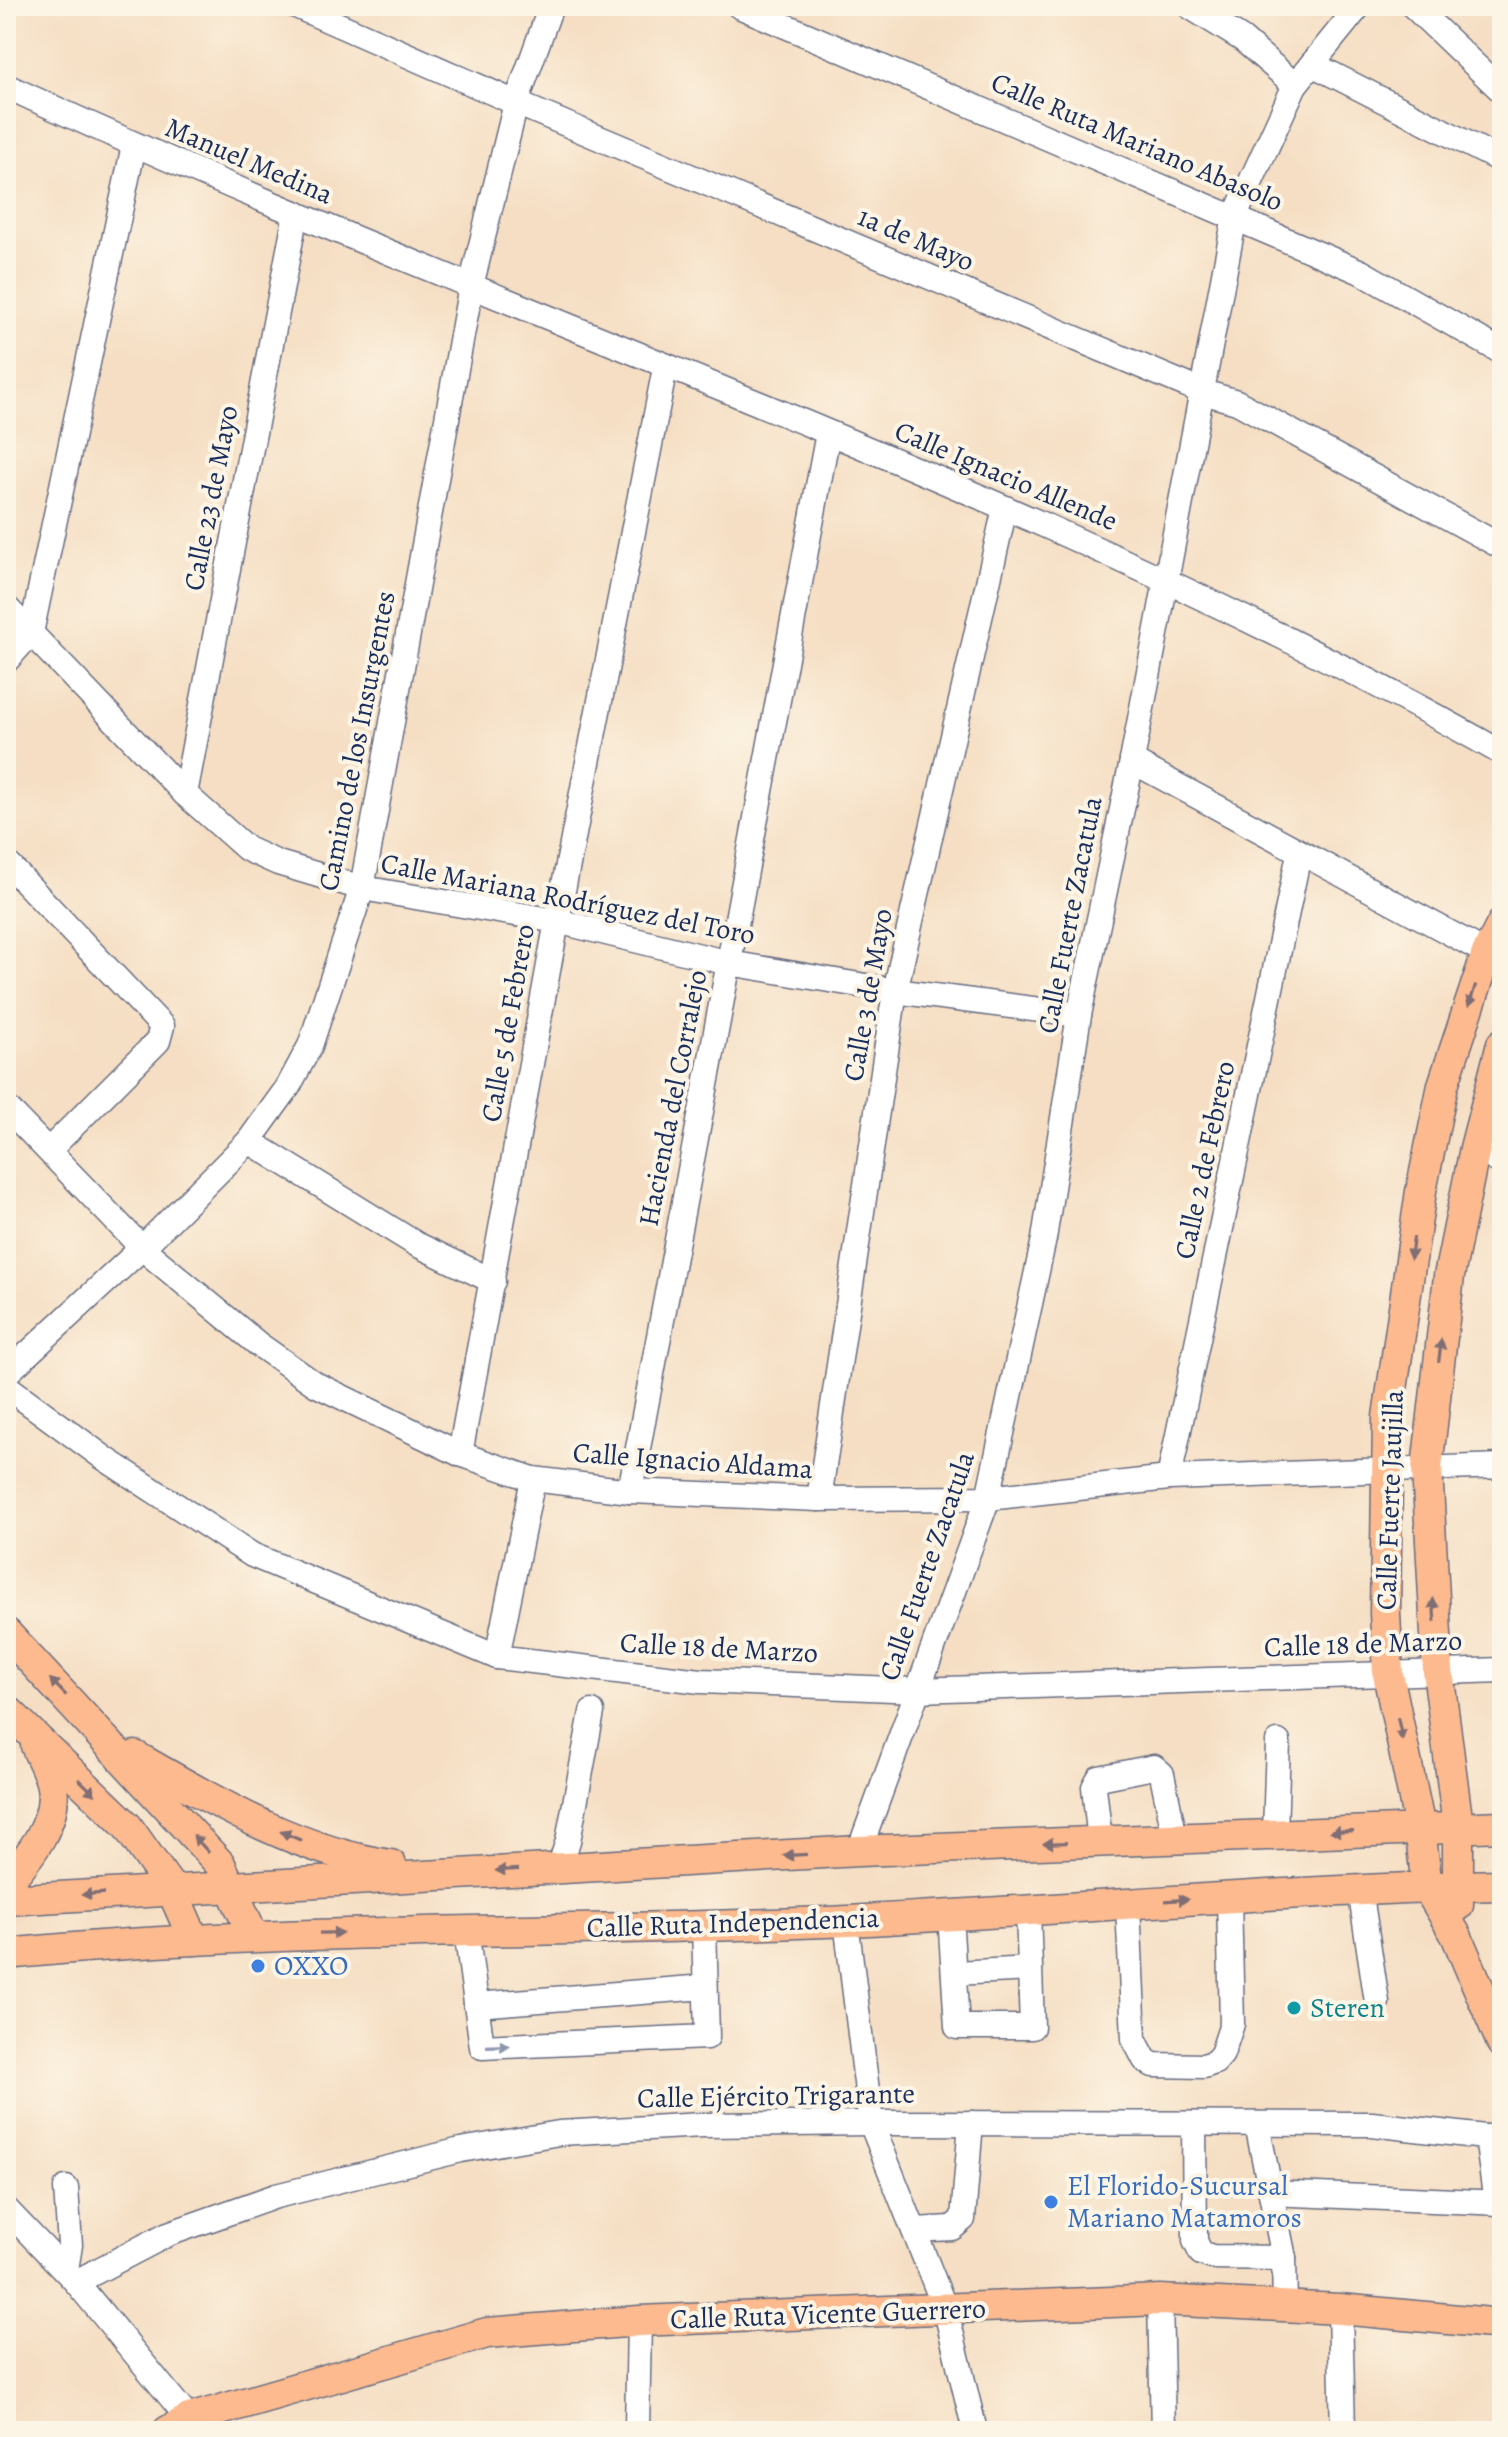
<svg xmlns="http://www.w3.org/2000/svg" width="1508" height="2437" viewBox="0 0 1508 2437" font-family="Alegreya,serif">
	<rect width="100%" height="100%" fill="#fcf5e5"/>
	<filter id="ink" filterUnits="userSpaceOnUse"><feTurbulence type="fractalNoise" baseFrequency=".0125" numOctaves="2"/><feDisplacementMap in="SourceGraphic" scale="16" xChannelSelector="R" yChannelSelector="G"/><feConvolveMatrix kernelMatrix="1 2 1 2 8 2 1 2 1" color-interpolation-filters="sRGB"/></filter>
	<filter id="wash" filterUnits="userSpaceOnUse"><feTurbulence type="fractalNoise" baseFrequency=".006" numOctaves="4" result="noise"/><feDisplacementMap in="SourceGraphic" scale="32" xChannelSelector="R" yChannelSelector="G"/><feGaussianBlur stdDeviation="1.8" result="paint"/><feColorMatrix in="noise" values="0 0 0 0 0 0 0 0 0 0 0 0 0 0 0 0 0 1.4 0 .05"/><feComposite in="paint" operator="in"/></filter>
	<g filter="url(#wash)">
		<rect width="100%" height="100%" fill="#f5dec3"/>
	</g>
	<g filter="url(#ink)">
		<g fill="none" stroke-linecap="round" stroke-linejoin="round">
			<g stroke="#676c81" stroke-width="27">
				<g id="minor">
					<polyline points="296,6 516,103 1203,392 1237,402 1502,547"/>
					<polyline points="739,6 1361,272 1502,352"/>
					<polyline points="1189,6 1242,39 1295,85"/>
					<polyline points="1413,6 1502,91"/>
					<polyline points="1312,64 1502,161"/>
					<path d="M6 86C501 316 1026 483 1502 753"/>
					<polyline points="6,607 185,794 247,849 278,863 362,888 557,921 729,963 895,991 1079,1015"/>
					<polyline points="6,661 31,633 134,145"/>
					<polyline points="1132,761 1487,953"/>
					<polyline points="185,794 296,213"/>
					<polyline points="6,862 162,1026 158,1041 49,1150"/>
					<polyline points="6,1107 142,1248 258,1344 315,1384 460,1454 533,1479 630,1491 819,1499 988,1498 1169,1478 1502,1466"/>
					<polyline points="249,1141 416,1244 493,1281"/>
					<polyline points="1475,1148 1502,1163"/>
					<polyline points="6,1374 142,1248 249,1141 288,1087 310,1046 362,888 471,286 516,103 551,6"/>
					<polyline points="6,1386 104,1458 252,1555 497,1657 701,1681 917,1690 1502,1670"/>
					<polyline points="460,1454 557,921 665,368"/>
					<polyline points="1169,1478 1299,854"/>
					<polyline points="630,1491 828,433"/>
					<polyline points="819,1499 895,991 1005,508"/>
					<polyline points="497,1657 533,1479"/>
					<polyline points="1275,1834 1278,1742"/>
					<polyline points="1100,1841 1094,1787 1099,1778 1154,1767 1162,1774 1175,1838"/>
					<polyline points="859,1851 988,1498 1044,1239 1079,1015 1132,761 1235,216 1295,85 1359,6"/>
					<polyline points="559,1868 568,1841 592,1712"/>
					<polyline points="1360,1889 1377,2002"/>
					<polyline points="1128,1904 1134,2039 1145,2060 1153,2065 1204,2066 1215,2062 1222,2054 1232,2024 1229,1897"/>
					<polyline points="950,1914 957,2027 1032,2027 1028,1910"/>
					<polyline points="846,1921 871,2123 946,2311 975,2431"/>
					<polyline points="466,1930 482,2047 707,2037 704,1924"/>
					<polyline points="954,1973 1030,1969"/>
					<polyline points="476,2005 705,1987"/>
					<polyline points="1194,2124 1195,2241 1201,2253 1212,2257 1284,2258"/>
					<polyline points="1257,2124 1284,2258 1285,2306"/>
					<polyline points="1487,2137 1496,2203"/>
					<polyline points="1271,2193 1502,2203"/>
					<polyline points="6,2209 76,2282 189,2419"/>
					<polyline points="914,2230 952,2228 963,2219 971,2123"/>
					<polyline points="66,2270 70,2245 66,2188"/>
					<polyline points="76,2282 168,2234 276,2196 461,2150 559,2133 703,2125 871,2123 1372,2124 1502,2139"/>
					<polyline points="1160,2300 1163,2431"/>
					<polyline points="1340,2309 1343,2431"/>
					<polyline points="637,2431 639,2321"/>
				</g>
			</g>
			<g stroke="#676c81" stroke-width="33">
				<g id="major">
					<polyline points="1502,924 1487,953 1443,1085 1421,1191 1388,1417 1385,1613 1388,1674 1420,1828 1427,1887 1456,1935 1502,2043"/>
					<polyline points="6,1633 220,1864 253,1935"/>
					<polyline points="6,1709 127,1826 171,1888 194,1940"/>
					<path d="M135 1756C215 1802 299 1852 391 1865"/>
					<path d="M6 1884C28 1858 61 1819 51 1782 48 1770 41 1758 36 1746"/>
					<polyline points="6,1900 859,1851 1502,1826"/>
					<polyline points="1458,1905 1458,1826 1438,1671 1427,1468 1449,1276 1475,1148 1502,1044"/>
					<path d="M6 1954C286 1926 567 1934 848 1921 1066 1910 1284 1890 1502 1885"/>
					<polyline points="168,2431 189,2419 487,2333 639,2321 1160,2300 1340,2309 1502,2324"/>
				</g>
			</g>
			<use href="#minor" stroke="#fff" stroke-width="24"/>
			<use href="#major" stroke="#fcba8e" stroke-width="30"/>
		</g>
		<defs><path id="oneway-solid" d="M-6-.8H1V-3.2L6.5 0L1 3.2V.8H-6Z" transform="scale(2)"/></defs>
		<g fill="#806e74">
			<use href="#oneway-solid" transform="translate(1472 996) rotate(108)"/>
			<use href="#oneway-solid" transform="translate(1412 1248) rotate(98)"/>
			<use href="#oneway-solid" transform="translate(1440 1351) rotate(-83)"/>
			<use href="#oneway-solid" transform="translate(1434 1610) rotate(-94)"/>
			<use href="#oneway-solid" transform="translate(58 1687) rotate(-134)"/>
			<use href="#oneway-solid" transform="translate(1400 1729) rotate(78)"/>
			<use href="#oneway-solid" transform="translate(87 1787) rotate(44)"/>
			<use href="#oneway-solid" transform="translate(1342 1831) rotate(178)"/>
			<use href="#oneway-solid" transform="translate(291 1836) rotate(-157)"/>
			<use href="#oneway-solid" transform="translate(1055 1843) rotate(178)"/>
			<use href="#oneway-solid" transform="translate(201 1844) rotate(-132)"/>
			<use href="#oneway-solid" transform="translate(795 1855) rotate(177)"/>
			<use href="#oneway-solid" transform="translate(507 1870) rotate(177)"/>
			<use href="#oneway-solid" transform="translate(93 1894) rotate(176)"/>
			<use href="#oneway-solid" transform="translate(1177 1900) rotate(-4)"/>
			<use href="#oneway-solid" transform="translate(331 1933) rotate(-1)"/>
		</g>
		<use fill="#8d97ae" href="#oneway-solid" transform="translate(498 2046) rotate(-2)"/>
	</g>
	<g fill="#3f7fe0" stroke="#fcf5e5" stroke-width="3">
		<circle cx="258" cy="1966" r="8"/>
		<circle cx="1051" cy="2202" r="8"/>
	</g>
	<circle fill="#0f9aa8" stroke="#fcf5e5" stroke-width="3" cx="1294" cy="2008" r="8"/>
	<g text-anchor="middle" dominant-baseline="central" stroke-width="8" stroke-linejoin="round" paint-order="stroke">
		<g font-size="28" fill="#1b2f5e" stroke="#fcf5e5">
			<text transform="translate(1137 142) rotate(23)">Calle Ruta Mariano Abasolo</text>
			<text transform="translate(249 161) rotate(23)">Manuel Medina</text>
			<text transform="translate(916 239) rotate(23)">1a de Mayo</text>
			<text transform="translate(1006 476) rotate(23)">Calle Ignacio Allende</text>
			<text transform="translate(211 498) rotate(-79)">Calle 23 de Mayo</text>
			<text transform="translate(357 741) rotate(-79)">Camino de los Insurgentes</text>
			<text transform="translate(568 899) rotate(11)">Calle Mariana Rodríguez del Toro</text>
			<text transform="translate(1070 915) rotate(-79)">Calle Fuerte Zacatula</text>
			<text transform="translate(868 995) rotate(-80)">Calle 3 de Mayo</text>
			<text transform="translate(508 1023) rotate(-80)">Calle 5 de Febrero</text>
			<text transform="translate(673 1098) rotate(-79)">Hacienda del Corralejo</text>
			<text transform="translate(1205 1160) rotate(-78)">Calle 2 de Febrero</text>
			<text transform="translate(693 1461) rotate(4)">Calle Ignacio Aldama</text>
			<text transform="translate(1390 1500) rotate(-88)">Calle Fuerte Jaujilla</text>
			<text transform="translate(927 1566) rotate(-71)">Calle Fuerte Zacatula</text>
			<text transform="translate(1363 1644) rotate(-2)">Calle 18 de Marzo</text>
			<text transform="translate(719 1648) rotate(3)">Calle 18 de Marzo</text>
			<text transform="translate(733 1923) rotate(-2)">Calle Ruta Independencia</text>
			<text transform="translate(776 2096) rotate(-1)">Calle Ejército Trigarante</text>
			<text transform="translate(828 2314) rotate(-2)">Calle Ruta Vicente Guerrero</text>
		</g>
		<g font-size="28" fill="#366cbe" stroke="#fcf5e5" text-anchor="start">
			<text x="274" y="1966">OXXO</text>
			<text x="1067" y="2186">El Florido-Sucursal<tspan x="1067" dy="32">Mariano Matamoros</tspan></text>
		</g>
		<g font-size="28" fill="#0d838f" stroke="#fcf5e5" text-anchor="start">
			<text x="1310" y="2008">Steren</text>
		</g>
	</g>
	<rect width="1508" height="2437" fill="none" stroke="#fcf5e5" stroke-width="32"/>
</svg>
